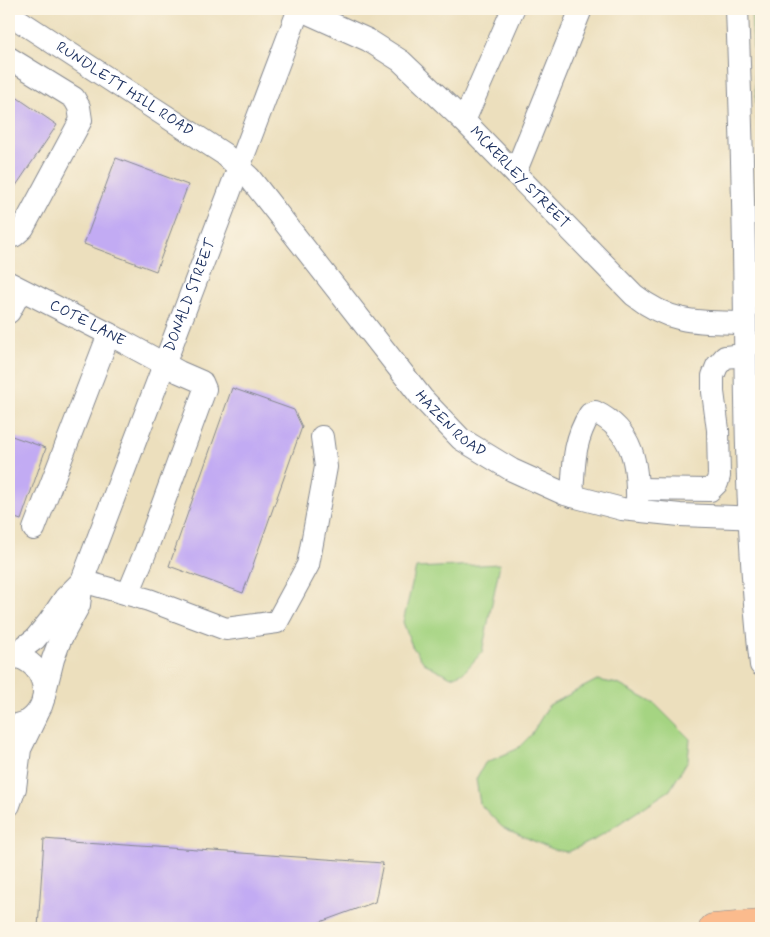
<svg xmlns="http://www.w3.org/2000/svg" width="770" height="937" viewBox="0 0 770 937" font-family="Mynerve,sans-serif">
	<rect width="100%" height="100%" fill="#fcf5e5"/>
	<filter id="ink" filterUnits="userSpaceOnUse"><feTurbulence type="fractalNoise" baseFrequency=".02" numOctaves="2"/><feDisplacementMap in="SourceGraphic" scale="10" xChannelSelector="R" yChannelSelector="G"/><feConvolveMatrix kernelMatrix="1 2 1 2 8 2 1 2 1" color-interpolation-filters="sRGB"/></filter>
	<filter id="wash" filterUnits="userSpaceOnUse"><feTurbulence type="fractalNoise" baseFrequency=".0096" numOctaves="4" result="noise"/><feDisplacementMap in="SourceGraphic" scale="20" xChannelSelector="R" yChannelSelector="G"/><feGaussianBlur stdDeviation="1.12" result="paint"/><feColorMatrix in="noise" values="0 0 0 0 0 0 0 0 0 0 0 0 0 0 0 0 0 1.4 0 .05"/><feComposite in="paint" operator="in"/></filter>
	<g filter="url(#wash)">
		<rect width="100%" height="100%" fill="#ecdfbd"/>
		<g fill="#a5d482" stroke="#608270">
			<polygon points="751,9 761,9 761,122 757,121"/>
			<polygon points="500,564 482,652 464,672 451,677 424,663 412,646 403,622 416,568"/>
			<polygon points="597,680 618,684 655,704 690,739 688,760 670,790 594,840 568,852 554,850 502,827 480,804 476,779 485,763 517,749 531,735 549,705"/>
		</g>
		<g id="blocks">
			<g fill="#c2abf3">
				<polygon points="9,92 57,125 9,196"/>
				<polygon points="116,158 188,185 156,271 84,244"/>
				<polygon points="232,388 294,410 302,427 243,593 169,566"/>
				<polygon points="9,435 46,448 21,520 9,516"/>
				<polygon points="44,839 56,840 383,863 375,902 304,928 38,928"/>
			</g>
		</g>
	</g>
	<g filter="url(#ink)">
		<use href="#blocks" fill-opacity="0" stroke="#84878e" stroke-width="1"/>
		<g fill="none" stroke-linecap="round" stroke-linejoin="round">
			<g stroke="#84878e" stroke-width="24">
				<g id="minor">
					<path id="s1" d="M299 9 368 40 401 61 464 121 634 295C672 325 700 322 745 323"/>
					<path d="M737 9C741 113 744 217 745 322 746 436 748 551 761 665"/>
					<path id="s2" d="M9 14 224 154 249 177 422 398 461 439 512 470 565 494 622 509 680 515 761 518"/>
					<polyline points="9,58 74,98 79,107 81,120 23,228 14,236 9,236"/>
					<polyline points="464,121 513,9"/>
					<polyline points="515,173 581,9"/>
					<path id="s3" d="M9 283 109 334 179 372 202 382 205 389 145 553 128 594"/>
					<polyline points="9,312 21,290"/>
					<polyline points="637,489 710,490 717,483 719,476 718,430 713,392 713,376 717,366 725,357 745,355"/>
					<path d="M572 496C574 465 573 441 590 414L595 412C634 431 638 465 637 504"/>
					<polyline points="34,529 109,334"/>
					<polyline points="82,581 149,600 226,629 277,622 308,565 326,467 322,437"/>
					<path d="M9 656C41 656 57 697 31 719 25 724 17 725 9 727"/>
					<polyline points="12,656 35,639 49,622 65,598 82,581"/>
					<path id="s4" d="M43 699 53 659 60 640 79 605 82 581 299 9"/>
					<polyline points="9,805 15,788 20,749 37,714"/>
				</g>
			</g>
			<g stroke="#84878e" stroke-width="29">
				<polyline id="major" points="713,928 761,924"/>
			</g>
			<use href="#minor" stroke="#fff" stroke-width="22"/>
			<use href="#major" stroke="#fbbb8d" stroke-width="28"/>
		</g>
	</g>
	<g text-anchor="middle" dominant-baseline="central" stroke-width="4" stroke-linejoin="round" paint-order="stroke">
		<g font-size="15" fill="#1b2f5e" stroke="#fcf5e5">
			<text stroke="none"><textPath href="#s2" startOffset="138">RUNDLETT HILL ROAD</textPath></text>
			<text stroke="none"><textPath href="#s1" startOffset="281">MCKERLEY STREET</textPath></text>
			<text stroke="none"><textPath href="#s4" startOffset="431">DONALD STREET</textPath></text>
			<text stroke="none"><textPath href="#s3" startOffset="88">COTE LANE</textPath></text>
			<text stroke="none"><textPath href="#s2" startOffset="610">HAZEN ROAD</textPath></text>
		</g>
	</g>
	<rect width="770" height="937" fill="none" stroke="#fcf5e5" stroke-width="30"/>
</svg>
